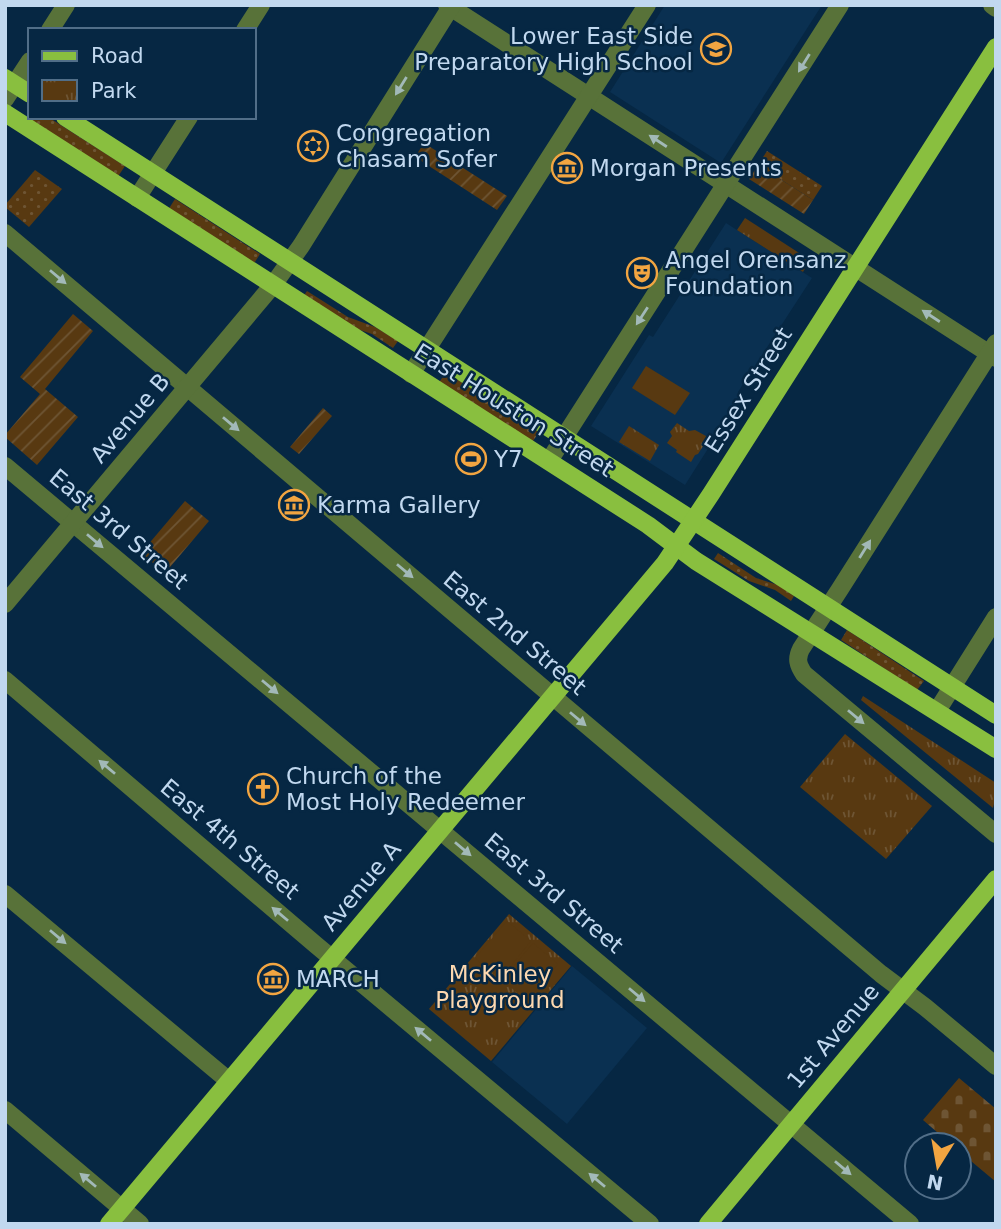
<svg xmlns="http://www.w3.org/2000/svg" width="1001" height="1229" viewBox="0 0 1001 1229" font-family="'DejaVu Sans',sans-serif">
	<defs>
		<pattern id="grass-dots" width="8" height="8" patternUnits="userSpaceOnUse" patternTransform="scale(1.75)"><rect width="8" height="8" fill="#583911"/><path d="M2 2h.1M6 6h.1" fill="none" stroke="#6e5534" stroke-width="1.8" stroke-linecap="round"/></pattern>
		<pattern id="cemetery-stones" width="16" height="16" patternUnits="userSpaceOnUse" patternTransform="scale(1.75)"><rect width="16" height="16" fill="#583911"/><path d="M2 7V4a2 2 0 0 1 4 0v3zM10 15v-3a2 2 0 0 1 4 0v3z" fill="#6e5534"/></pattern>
		<pattern id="park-tufts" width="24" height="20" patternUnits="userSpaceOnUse" patternTransform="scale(1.75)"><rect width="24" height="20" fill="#583911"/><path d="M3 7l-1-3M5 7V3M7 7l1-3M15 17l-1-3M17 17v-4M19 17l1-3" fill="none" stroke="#6e5534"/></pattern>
		<pattern id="garden-furrows" width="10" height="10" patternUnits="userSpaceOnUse" patternTransform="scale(1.75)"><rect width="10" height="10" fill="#583911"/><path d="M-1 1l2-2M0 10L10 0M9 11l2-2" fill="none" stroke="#6e5534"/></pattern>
	</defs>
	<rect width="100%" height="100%" fill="#062743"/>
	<g fill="#0a3051">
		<polygon points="665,5 822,5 721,163 610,92"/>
		<polygon points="726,223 812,278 738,392 742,395 685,485 591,426 649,335 653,337"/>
		<polygon points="572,966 647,1028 567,1124 492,1062"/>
	</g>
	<g fill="url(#grass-dots)">
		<polygon points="32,117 48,117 125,166 117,178 29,122"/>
		<polygon points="767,151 822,186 813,200 758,165"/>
		<polygon points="35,170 62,189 29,227 5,207 5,205"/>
		<polygon points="175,199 260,254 253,265 168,210"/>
		<polygon points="307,291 348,317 375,327 398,341 393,348 372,334 345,325 303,297"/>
		<polygon points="446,372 539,432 531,444 438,384"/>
		<polygon points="718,553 756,578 778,585 794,596 791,601 775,590 749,581 714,559"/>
		<polygon points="847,630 924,681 917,690 841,640"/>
	</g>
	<polygon fill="url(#cemetery-stones)" points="959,1078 996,1109 996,1182 959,1151 959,1145 952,1145 923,1120"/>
	<g fill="url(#park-tufts)">
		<polygon points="745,218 810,260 803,272 737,230"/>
		<polygon points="677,423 689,431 695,430 706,436 707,440 698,454 695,455 691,462 676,452 677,450 667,443 672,436 670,432"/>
		<polygon points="629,426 659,445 650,461 619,442"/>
		<polygon points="863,696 996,783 996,796 993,808 861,700"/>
		<polygon points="845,734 932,806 886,859 800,787"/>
		<polygon points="509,914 571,966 491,1061 429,1009"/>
	</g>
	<g fill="url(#garden-furrows)">
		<polygon points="424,143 507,196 497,210 415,157"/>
		<polygon points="758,165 813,200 804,214 749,179"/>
		<polygon points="73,314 93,331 45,389 78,417 37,465 5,437 5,435 40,394 20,377"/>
		<polygon points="323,408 332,416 299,454 290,447"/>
		<polygon points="185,501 209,521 165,573 141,553"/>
	</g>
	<g fill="#583911">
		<polygon points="646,366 690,393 675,415 632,388"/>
		<polygon points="507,921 531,941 500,979 475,958"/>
		<polygon points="533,943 558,964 527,1001 502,980"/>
	</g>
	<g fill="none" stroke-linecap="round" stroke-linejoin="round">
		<g stroke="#587239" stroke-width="18">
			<polyline points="447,5 996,358"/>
			<polyline points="992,5 996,8"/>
			<polyline points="50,30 66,5"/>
			<polyline points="245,30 261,5"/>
			<polyline points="5,99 30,61"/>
			<polyline points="137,198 189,117"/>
			<polyline points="5,233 881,974 925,1007 996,1066"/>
			<path d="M996 343 840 589 801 649C796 659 798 665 804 674L996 834"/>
			<polyline points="411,374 647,5"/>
			<polyline points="549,461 840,5"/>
			<polyline points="5,466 910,1224"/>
			<polyline points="5,604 273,285 301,246 452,5"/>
			<polyline points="5,680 316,945 650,1224"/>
			<polyline points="937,711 996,617"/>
			<polyline points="5,894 229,1081"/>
			<polyline points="5,1110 140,1224"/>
		</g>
		<g stroke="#89bf3f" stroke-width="18">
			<polyline points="5,78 30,94"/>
			<polyline points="5,113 648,525 696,561 996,749"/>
			<polyline points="65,117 996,715"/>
			<polyline points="109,1224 665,563 711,494 996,47"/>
			<polyline points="708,1224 996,879"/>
		</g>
	</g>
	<defs><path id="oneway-solid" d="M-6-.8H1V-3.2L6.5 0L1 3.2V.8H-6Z" transform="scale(1.75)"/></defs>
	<g fill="#a2b9b8">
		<use href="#oneway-solid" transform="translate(804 63) rotate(122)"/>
		<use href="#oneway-solid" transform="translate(401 86) rotate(122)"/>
		<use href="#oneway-solid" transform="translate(658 141) rotate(-147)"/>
		<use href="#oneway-solid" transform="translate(58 277) rotate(40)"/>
		<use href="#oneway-solid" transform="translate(642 316) rotate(123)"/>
		<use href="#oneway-solid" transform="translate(931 316) rotate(-147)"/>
		<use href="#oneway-solid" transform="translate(231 424) rotate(40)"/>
		<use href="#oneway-solid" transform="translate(95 541) rotate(40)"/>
		<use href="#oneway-solid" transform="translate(865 549) rotate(-58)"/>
		<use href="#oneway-solid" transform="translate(405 571) rotate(40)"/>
		<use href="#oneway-solid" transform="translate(270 687) rotate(40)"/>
		<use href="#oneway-solid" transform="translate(856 717) rotate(40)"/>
		<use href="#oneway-solid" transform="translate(578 719) rotate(40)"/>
		<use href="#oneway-solid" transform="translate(107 767) rotate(-140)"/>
		<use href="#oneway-solid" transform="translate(463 849) rotate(40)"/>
		<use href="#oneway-solid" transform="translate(280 914) rotate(-140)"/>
		<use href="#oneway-solid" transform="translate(58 937) rotate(40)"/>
		<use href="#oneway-solid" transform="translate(637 995) rotate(40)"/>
		<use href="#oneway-solid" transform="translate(423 1034) rotate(-140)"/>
		<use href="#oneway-solid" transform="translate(843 1168) rotate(40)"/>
		<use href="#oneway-solid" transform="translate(88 1180) rotate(-140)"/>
		<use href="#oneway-solid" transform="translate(597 1180) rotate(-140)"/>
	</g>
	<defs>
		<g id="school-ring" transform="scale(1.575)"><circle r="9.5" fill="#062743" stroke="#f2a541" stroke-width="1.5"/><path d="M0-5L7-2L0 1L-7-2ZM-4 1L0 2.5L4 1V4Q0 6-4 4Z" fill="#f2a541"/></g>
		<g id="synagogue-ring" transform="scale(1.575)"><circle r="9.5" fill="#062743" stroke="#f2a541" stroke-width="1.5"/><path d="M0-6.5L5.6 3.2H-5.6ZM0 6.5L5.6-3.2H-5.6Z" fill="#f2a541"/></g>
		<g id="museum-ring" transform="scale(1.575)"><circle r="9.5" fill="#062743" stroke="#f2a541" stroke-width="1.5"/><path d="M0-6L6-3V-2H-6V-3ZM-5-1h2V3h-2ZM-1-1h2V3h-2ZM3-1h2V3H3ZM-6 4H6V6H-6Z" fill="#f2a541"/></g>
		<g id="theatre-ring" transform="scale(1.575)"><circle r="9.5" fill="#062743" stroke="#f2a541" stroke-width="1.5"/><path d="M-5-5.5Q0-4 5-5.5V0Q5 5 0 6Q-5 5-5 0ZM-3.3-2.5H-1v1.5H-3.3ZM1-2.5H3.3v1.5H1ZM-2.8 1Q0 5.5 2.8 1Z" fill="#f2a541"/></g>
		<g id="stadium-ring" transform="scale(1.575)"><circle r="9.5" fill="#062743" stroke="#f2a541" stroke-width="1.5"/><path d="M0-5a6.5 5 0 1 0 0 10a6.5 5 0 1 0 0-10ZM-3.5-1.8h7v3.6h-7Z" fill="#f2a541"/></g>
		<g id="church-ring" transform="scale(1.575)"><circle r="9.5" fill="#062743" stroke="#f2a541" stroke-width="1.5"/><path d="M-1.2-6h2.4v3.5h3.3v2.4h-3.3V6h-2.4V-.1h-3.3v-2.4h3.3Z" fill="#f2a541"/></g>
	</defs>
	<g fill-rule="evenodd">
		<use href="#school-ring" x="716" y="49"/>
		<use href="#synagogue-ring" x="313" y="146"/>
		<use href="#museum-ring" x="567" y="168"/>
		<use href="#theatre-ring" x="642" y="273"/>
		<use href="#stadium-ring" x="471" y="459"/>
		<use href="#museum-ring" x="294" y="505"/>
		<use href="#church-ring" x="263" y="789"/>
		<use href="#museum-ring" x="273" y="979"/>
	</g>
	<g text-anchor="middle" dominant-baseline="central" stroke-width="5" stroke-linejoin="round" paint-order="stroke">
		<g font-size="23" fill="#c1d8ef" stroke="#062743" text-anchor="start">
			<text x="693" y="36" text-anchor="end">Lower East Side<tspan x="693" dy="26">Preparatory High School</tspan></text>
			<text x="336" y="133">Congregation<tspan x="336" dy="26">Chasam Sofer</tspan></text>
			<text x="590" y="168">Morgan Presents</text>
			<text x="665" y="260">Angel Orensanz<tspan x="665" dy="26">Foundation</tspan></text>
			<text x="494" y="459">Y7</text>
			<text x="317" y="505">Karma Gallery</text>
			<text x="286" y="776">Church of the<tspan x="286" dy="26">Most Holy Redeemer</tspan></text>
			<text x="296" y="979">MARCH</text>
		</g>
		<g font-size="23" fill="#c1d8ef" stroke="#062743">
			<text transform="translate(748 390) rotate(-58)">Essex Street</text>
			<text transform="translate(514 410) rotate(32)">East Houston Street</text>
			<text transform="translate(130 418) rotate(-50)">Avenue B</text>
			<text transform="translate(119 529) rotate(40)">East 3rd Street</text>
			<text transform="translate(515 633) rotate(40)">East 2nd Street</text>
			<text transform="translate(230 839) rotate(40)">East 4th Street</text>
			<text transform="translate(361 886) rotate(-50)">Avenue A</text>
			<text transform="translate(554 893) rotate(40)">East 3rd Street</text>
			<text transform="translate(833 1036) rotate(-50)">1st Avenue</text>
		</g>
		<g font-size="23" fill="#fcd8b0" stroke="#062743">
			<text x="500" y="974">McKinley<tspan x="500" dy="26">Playground</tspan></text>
		</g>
	</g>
	<rect width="1001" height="1229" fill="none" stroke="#c1d8ef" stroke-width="14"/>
	<rect x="28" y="28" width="228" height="91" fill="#062743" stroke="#516e88" stroke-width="2"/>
	<rect x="42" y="51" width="35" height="10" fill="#89bf3f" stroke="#516e88" stroke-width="2"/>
	<text x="91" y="63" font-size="21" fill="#c1d8ef">Road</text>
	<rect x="42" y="80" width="35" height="21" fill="url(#park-tufts)" stroke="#516e88" stroke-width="2"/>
	<text x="91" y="98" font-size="21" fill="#c1d8ef">Park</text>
	<g transform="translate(938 1166) rotate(191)"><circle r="33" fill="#062743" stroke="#516e88" stroke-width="2"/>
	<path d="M0-5L12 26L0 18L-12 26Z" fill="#f2a541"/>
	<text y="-10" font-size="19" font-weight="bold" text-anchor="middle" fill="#c1d8ef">N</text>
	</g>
</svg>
